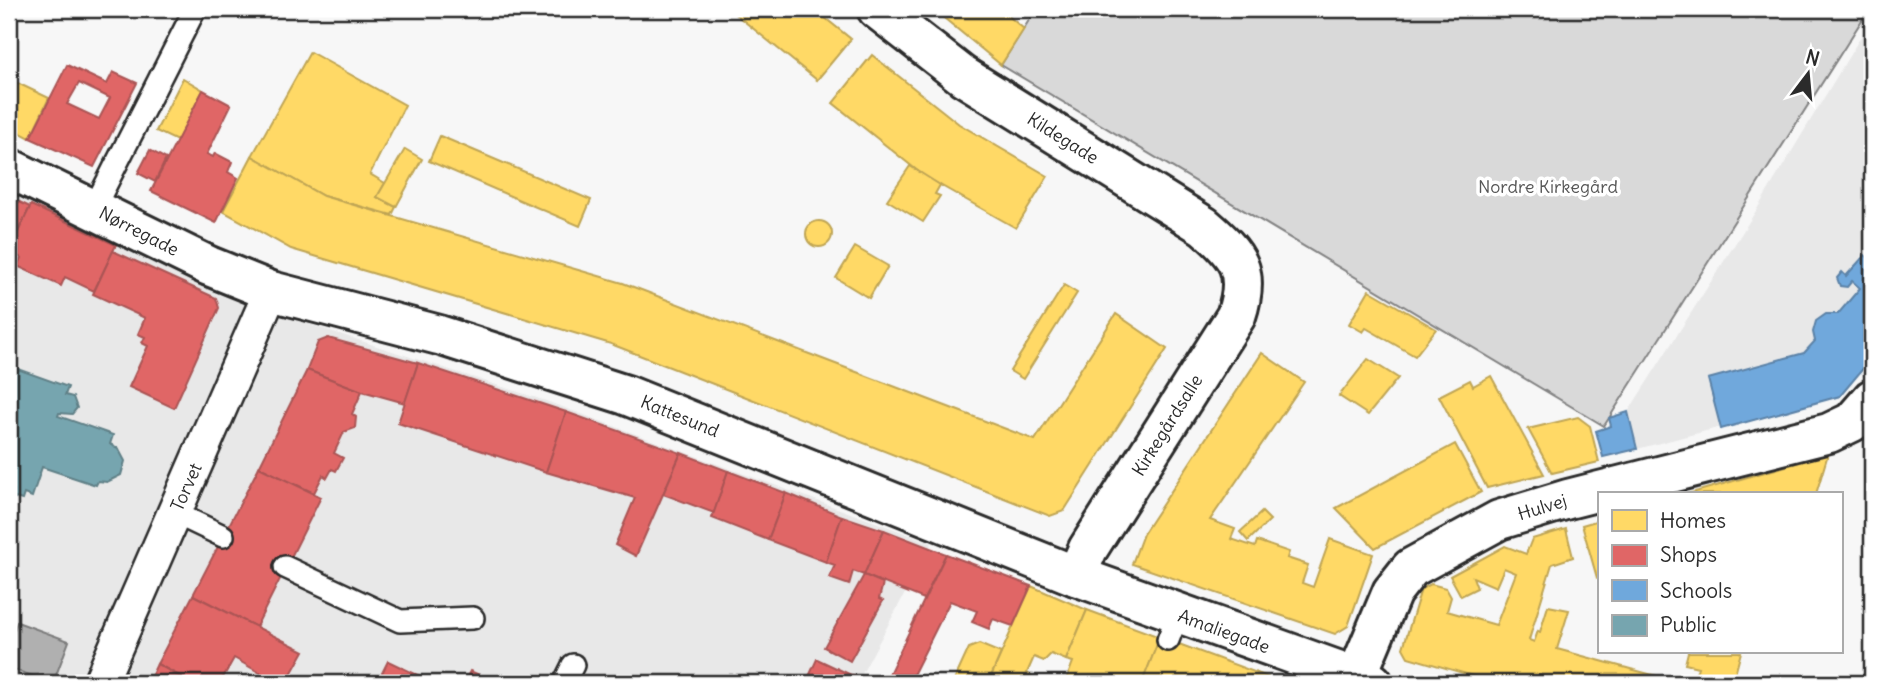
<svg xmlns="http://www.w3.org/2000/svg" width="1881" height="692" viewBox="0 0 1881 692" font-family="Delius,sans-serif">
	<rect width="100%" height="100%" fill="#f7f7f7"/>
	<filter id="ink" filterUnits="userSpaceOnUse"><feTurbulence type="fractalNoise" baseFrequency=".0143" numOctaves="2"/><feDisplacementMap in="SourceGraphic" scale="14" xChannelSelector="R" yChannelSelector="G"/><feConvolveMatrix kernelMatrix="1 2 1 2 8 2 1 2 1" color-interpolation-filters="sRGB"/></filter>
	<g filter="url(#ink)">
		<g fill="#e8e8e8">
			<polygon points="1872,18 1872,358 1840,396 1637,449 1628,412 1754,214"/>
			<polygon points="9,174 217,294 546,401 932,543 857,683 9,683"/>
		</g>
		<polygon fill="#d9d9d9" stroke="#828282" stroke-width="2" points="1036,9 1869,9 1604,426 1001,65"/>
		<polygon fill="#b0b0b0" stroke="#7b7b7b" stroke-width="2" points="17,622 69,641 53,683 9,668 9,644"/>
		<g fill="#ffd966" stroke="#bfa554" stroke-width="2">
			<polygon points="729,9 814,9 851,39 817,80"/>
			<polygon points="933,9 1000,9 1024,29 1001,65"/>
			<polygon points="310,52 405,105 370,174 385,183 377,197 396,207 392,215 323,196 252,156"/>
			<polygon points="872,55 959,124 1048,176 1016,228 924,176 833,103"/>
			<polygon points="183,78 203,90 177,141 156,131"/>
			<polygon points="9,79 49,98 30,138 9,127"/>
			<polygon points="440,136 591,200 580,226 429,161"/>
			<polygon points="405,149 422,159 396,207 377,197"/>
			<polygon points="252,156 323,196 623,283 1035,440 1116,314 1167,349 1064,511 1050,516 611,344 291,249 223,211"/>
			<polygon points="910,166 940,185 935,194 940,196 923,222 887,200"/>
			<circle cx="819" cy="234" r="13"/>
			<polygon points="855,247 888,266 869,298 836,278"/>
			<polygon points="1064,285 1077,293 1023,379 1010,371"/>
			<polygon points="1369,290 1436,329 1415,356 1366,328 1363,332 1349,324"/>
			<polygon points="1262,353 1304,382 1210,520 1235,529 1231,539 1255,547 1257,541 1289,552 1287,558 1308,565 1302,583 1313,587 1330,539 1373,554 1348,626 1335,634 1132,564 1143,534"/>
			<polygon points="1368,359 1398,378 1368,415 1339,396"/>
			<polygon points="1491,376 1544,474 1487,488 1439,396 1470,380 1473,386"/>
			<polygon points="1578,417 1590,426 1599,462 1552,473 1528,429"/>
			<polygon points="1455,444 1481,492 1375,548 1336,508"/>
			<polygon points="1828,454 1816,494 1688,494"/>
			<polygon points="1262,512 1270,520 1248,541 1240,532"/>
			<polygon points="1599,520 1599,578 1597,578 1582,525"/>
			<polygon points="1566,529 1573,557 1552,564 1529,640 1534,642 1538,631 1540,632 1548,606 1569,610 1557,649 1682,683 1497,683 1408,657 1403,648 1421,589 1431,584 1446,588 1451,597 1447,611 1496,625 1516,573 1504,568 1496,587 1473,577 1477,588 1461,596 1450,576 1505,546 1526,554 1532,539"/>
			<polygon points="1031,586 1087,610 1066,660 1051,654 1044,661 1034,657 1027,673 1033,677 1030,683 988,683"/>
			<polygon points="1087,610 1160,637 1142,683 1065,683 1073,662 1066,660"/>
			<polygon points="1160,637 1268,677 1266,683 1142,683"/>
			<polygon points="979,644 1001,653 988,683 953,683 969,648"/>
			<polygon points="1688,652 1741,652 1734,678 1718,674 1716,683 1693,683 1698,667 1685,664"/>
		</g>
		<g fill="#e06666" stroke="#aa5454" stroke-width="2" fill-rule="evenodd">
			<path d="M67 65 107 84 113 72 137 83 94 167 30 138ZM79 83 110 98 99 119 67 104Z"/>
			<polygon points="203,90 231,105 207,154 213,157 215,153 232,162 228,172 238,178 216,223 151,191"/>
			<polygon points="150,150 166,159 155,182 138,173"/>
			<polygon points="9,197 30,207 12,243 9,242"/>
			<polygon points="31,205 116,245 94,291 65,277 61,286 17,266 21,258 9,251"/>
			<polygon points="113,251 216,298 219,308 174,408 129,387 148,346 142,343 145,337 138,334 145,318 93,294"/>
			<polygon points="328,338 418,363 405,403 362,391 307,370 318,342"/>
			<polygon points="418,363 566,412 546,472 398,423"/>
			<polygon points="307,370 362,391 352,414 356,417 355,428 344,432 334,453 343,458 336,471 332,469 327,478 323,475 314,493 259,467"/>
			<polygon points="566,412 681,453 636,556 615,545 635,498 546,472"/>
			<polygon points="681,453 728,471 714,513 663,494"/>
			<polygon points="259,467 321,497 256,627 193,595"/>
			<polygon points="728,471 786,493 768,540 712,518"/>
			<polygon points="786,493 842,516 826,562 768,540"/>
			<polygon points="842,516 884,530 864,575 853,571 849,585 829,578 835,565 826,562"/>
			<polygon points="884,530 946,554 924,599 864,575"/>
			<polygon points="946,554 1031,586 1013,626 993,619 989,629 972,622 977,611 950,601 909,683 889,674"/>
			<polygon points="864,575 883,583 879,599 883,601 850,661 824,647"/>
			<polygon points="193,595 304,651 286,683 278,683 234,658 220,683 192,683 157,664"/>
			<polygon points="817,659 868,683 806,683"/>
			<polygon points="388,661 434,683 377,683"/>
			<polygon points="157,664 192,683 148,683"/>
			<polygon points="470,671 498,683 464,683"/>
		</g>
		<g fill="#6fa8dc" stroke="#5b82a7" stroke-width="2">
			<polygon points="1865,255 1872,261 1872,358 1840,396 1721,429 1708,379 1804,353 1815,341 1813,332 1816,321 1826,314 1838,314 1860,288 1852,281 1847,287 1840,286 1837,278 1842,272 1846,276"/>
			<polygon points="1628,412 1637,449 1603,457 1596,431 1611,426 1609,418"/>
		</g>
		<polygon fill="#76a5af" stroke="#608087" stroke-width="2" points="9,366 68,387 65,395 73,397 77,408 72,414 59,413 58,416 113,435 110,444 118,448 125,461 121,475 107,482 98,481 96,485 42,467 32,497 24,494 22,500 12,497 14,490 9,489"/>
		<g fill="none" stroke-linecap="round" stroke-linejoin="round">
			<g stroke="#2b2b2b" stroke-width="26">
				<g id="service">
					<polyline points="94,208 195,9"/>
					<polyline points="175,513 223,536"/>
					<polyline points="285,567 400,621 473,618"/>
					<polyline points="1168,640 1178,614"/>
					<polyline points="564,683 573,665"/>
				</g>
			</g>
			<g stroke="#2b2b2b" stroke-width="38">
				<polyline id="pedestrian" points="100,683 271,291"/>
			</g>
			<g stroke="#2b2b2b" stroke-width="44">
				<g id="minor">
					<path d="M9 168 209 266 271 291 439 335 626 395 1076 576 1088 549 1236 316C1251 271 1238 255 1204 226L963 76 877 9"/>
					<polyline points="1356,678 1392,592 1411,568 1499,520 1568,499 1829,433 1852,422 1872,399"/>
				</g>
			</g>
			<g stroke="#2b2b2b" stroke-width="44">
				<polyline id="tertiary" points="1076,576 1373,683"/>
			</g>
			<use href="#service" stroke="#fff" stroke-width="21"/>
			<use href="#pedestrian" stroke="#fff" stroke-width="33"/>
			<use href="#minor" stroke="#fff" stroke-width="38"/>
			<use href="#tertiary" stroke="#fff" stroke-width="38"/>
		</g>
	</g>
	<g text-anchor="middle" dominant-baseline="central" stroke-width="7" stroke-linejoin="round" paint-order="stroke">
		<g font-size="18" fill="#2b2b2b" stroke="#fff">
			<text transform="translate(1063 138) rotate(32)">Kildegade</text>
			<text transform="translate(139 231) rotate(27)">Nørregade</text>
			<text transform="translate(680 416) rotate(22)">Kattesund</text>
			<text transform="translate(1167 425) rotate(-58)">Kirkegårdsalle</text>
			<text transform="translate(186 487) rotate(-66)">Torvet</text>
			<text transform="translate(1542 507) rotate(-17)">Hulvej</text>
			<text transform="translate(1224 631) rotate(20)">Amaliegade</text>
		</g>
		<g font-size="18" fill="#565656" stroke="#fff">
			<text x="1548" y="186">Nordre Kirkegård</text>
		</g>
	</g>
	<rect width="1881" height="692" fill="none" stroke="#fff" stroke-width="35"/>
	<rect x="18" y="18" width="1846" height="657" fill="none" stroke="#2b2b2b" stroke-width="2.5" filter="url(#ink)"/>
	<rect x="1598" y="492" width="245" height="161" fill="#ffffff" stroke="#aaaaaa" stroke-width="2"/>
	<rect x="1612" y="510" width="35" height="21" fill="#ffd966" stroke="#aaaaaa" stroke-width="2"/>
	<text x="1660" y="528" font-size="21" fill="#2b2b2b">Homes</text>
	<rect x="1612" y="545" width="35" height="21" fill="#e06666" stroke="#aaaaaa" stroke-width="2"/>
	<text x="1660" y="562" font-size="21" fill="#2b2b2b">Shops</text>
	<rect x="1612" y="580" width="35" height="21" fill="#6fa8dc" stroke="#aaaaaa" stroke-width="2"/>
	<text x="1660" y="598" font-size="21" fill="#2b2b2b">Schools</text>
	<rect x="1612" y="615" width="35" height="21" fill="#76a5af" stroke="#aaaaaa" stroke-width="2"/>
	<text x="1660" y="632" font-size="21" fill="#2b2b2b">Public</text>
	<g transform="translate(1808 74) rotate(16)" stroke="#ffffff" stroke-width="5" paint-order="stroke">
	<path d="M0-5L12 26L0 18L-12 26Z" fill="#2b2b2b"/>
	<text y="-10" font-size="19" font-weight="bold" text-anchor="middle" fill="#2b2b2b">N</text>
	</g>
</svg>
